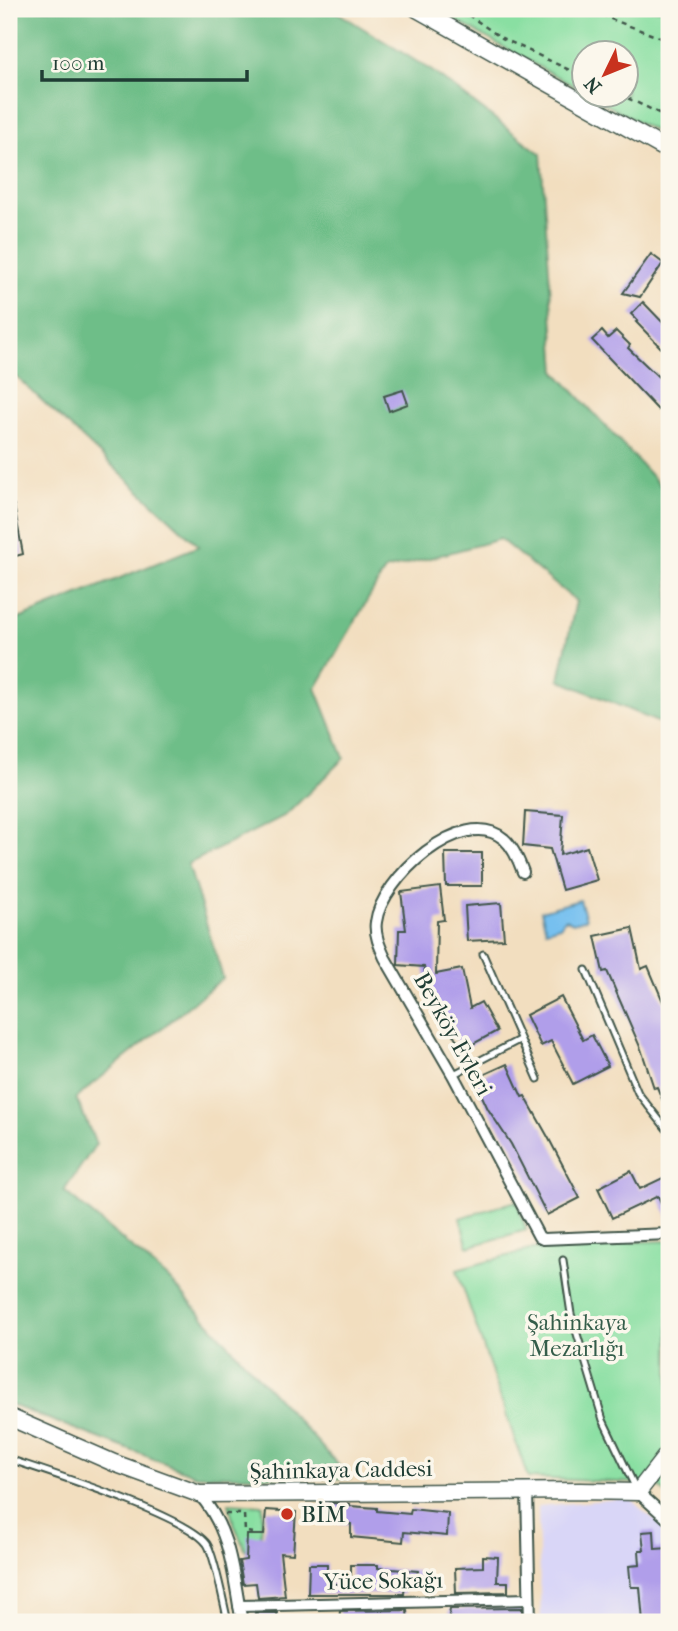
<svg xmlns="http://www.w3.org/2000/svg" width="678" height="1631" viewBox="0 0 678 1631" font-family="'IM FELL French Canon',serif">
	<rect width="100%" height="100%" fill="#fbf7ec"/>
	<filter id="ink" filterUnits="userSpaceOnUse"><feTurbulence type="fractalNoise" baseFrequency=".0143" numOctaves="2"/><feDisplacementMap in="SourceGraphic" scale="14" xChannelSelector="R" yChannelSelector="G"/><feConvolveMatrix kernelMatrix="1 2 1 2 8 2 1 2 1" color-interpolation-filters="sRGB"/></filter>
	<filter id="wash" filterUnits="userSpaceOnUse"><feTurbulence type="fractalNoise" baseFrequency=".00686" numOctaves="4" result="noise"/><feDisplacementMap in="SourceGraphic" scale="28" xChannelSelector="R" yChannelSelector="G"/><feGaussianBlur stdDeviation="1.57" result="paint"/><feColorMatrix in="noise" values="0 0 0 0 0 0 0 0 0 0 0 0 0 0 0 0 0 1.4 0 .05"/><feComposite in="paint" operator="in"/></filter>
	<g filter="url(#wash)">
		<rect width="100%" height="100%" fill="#f2debf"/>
		<polygon fill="#d9d6f7" points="630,1498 646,1514 669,1528 669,1622 541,1622 538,1506"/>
		<g fill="#89dfa2" stroke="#548e6b" stroke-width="2">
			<polygon points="435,9 669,9 669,139 589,95 626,94 626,52 584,52 583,91"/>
			<polygon points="517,1201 526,1230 468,1247 460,1218"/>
			<polygon points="669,1241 669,1497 657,1484 528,1478 457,1270 551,1244"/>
			<polygon points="229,1503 263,1505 260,1551 245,1550 233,1521"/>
		</g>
		<polygon fill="#6ebe88" stroke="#467e5e" stroke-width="2" points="9,9 332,9 432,71 541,154 556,372 669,495 669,727 559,680 576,601 500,539 385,570 316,688 344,758 286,815 188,864 223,978 76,1098 96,1144 64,1191 168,1278 351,1479 196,1475 9,1404 9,623 199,546 9,370"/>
		<polygon fill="#76c0ef" stroke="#4a7e92" stroke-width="2" points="580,900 586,919 573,923 565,919 560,926 546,930 541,911"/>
		<g id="blocks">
			<g fill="#b09eea">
				<polygon points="651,254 663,263 640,297 623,293"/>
				<polygon points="643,302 669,329 669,356 636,322 638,321 631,314"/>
				<polygon points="602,331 608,338 616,331 630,345 628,348 669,387 669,400 658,410 592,340"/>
				<polygon points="403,390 408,404 389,411 384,396"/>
				<polygon points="14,505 23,554 9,558 9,506"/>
				<polygon points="525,812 563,815 560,855 587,847 597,880 562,890 550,849 523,846"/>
				<polygon points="445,853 482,853 482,886 446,886"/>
				<polygon points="440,887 444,920 437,921 436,974 462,969 470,1008 481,1002 497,1031 462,1050 439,1008 432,1009 424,967 398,965 399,930 406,930 401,892"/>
				<polygon points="501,903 504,939 467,941 465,906"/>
				<polygon points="632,928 641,969 648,966 664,1004 669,1002 669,1116 657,1087 654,1088 641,1049 607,971 603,972 595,936"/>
				<polygon points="561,997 583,1040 592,1035 608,1066 573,1084 551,1041 541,1046 526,1015"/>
				<polygon points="507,1064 522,1097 525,1096 548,1137 580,1198 547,1215 511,1144 488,1109 474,1079"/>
				<polygon points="631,1171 640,1189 669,1175 669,1220 658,1196 612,1218 598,1188"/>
				<polygon points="329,1503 350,1504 350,1506 377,1508 377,1511 410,1514 411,1509 448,1513 447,1536 404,1532 403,1542 351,1537 351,1524 328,1522"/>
				<polygon points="266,1510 296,1512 293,1554 280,1553 285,1596 258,1598 256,1583 243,1584 239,1561 246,1560 247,1535 264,1535"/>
				<polygon points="654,1531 655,1549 669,1548 669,1622 643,1622 640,1587 631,1587 629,1566 640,1565 639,1550 644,1550 642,1532"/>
				<polygon points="483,1556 498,1557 497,1582 508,1582 508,1592 456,1593 455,1568 483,1567"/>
				<polygon points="309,1564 327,1564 327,1584 351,1584 351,1565 378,1565 378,1568 418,1571 417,1583 405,1582 404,1594 308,1594"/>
				<polygon points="522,1608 522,1622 448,1622 450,1609"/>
				<polygon points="407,1610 408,1622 339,1622 340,1611"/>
				<polygon points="255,1613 277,1613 278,1622 256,1622"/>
			</g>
		</g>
	</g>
	<g filter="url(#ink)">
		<use href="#blocks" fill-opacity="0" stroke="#3f5549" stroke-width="2"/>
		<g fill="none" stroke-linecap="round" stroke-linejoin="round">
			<g stroke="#3f5549" stroke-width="9">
				<g id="lane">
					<polyline points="483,954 538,1079"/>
					<polyline points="586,970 638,1093 669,1132"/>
					<polyline points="454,1074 519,1040"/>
					<polyline points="563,1260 571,1314 603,1420 636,1489"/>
					<path d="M9 1459C47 1472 186 1515 207 1544 215 1556 224 1606 228 1622"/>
				</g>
			</g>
			<g stroke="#3f5549" stroke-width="14">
				<g id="street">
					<path d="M523 872C519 861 513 847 504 839 462 804 381 880 376 922 374 934 380 947 385 958L453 1075 539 1237 543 1239 669 1234"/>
					<polyline points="527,1491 530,1622"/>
					<polyline points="638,1492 669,1520"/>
					<path d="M199 1494C232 1531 233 1577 242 1622"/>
					<polyline points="239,1606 528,1599"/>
				</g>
			</g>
			<g stroke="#3f5549" stroke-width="19">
				<g id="secondary">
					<polyline points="417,9 669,151"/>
					<polyline points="9,1417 114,1463 199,1494 580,1491 638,1492 669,1452"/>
				</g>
			</g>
			<g stroke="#3f5549" stroke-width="2.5" stroke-dasharray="5 5" stroke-linecap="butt">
				<polyline points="460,9 500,37 584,77"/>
				<polyline points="593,9 611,19 669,41"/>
				<polyline points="619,94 669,118"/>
				<polyline points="225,1514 244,1514 245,1532 256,1533"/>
			</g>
			<use href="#lane" stroke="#fff" stroke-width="5"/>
			<use href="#street" stroke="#fff" stroke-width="10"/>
			<use href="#secondary" stroke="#fff" stroke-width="16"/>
		</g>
	</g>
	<circle fill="#c8321e" stroke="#fbf7ec" stroke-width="2.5" cx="287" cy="1514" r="7"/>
	<g text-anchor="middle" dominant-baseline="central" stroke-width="7" stroke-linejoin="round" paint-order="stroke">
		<g font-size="23" fill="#1f3d34" stroke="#fbf7ec">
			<text transform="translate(453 1034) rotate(61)">Beyköy Evleri</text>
			<text transform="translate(341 1470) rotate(-1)">Şahinkaya Caddesi</text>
			<text transform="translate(383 1581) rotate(-1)">Yüce Sokağı</text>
		</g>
		<g font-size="23" fill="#345d4a" stroke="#fbf7ec">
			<text x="577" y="1322">Şahinkaya<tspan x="577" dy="26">Mezarlığı</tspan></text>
		</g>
		<g font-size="23" fill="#1f3d34" stroke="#fbf7ec" text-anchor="start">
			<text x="301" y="1514">BİM</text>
		</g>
	</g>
	<rect width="678" height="1631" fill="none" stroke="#fbf7ec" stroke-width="35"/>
	<g transform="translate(605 74) rotate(227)"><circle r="33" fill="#fbf7ec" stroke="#a3ada2" stroke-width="2"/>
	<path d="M0-5L12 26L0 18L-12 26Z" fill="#c8321e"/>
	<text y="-10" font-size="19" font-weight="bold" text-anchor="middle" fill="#1f3d34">N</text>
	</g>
	<path d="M42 70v10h205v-10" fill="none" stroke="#1f3d34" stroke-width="3.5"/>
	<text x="52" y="70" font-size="21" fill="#1f3d34" stroke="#fbf7ec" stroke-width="5" paint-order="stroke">100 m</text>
</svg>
